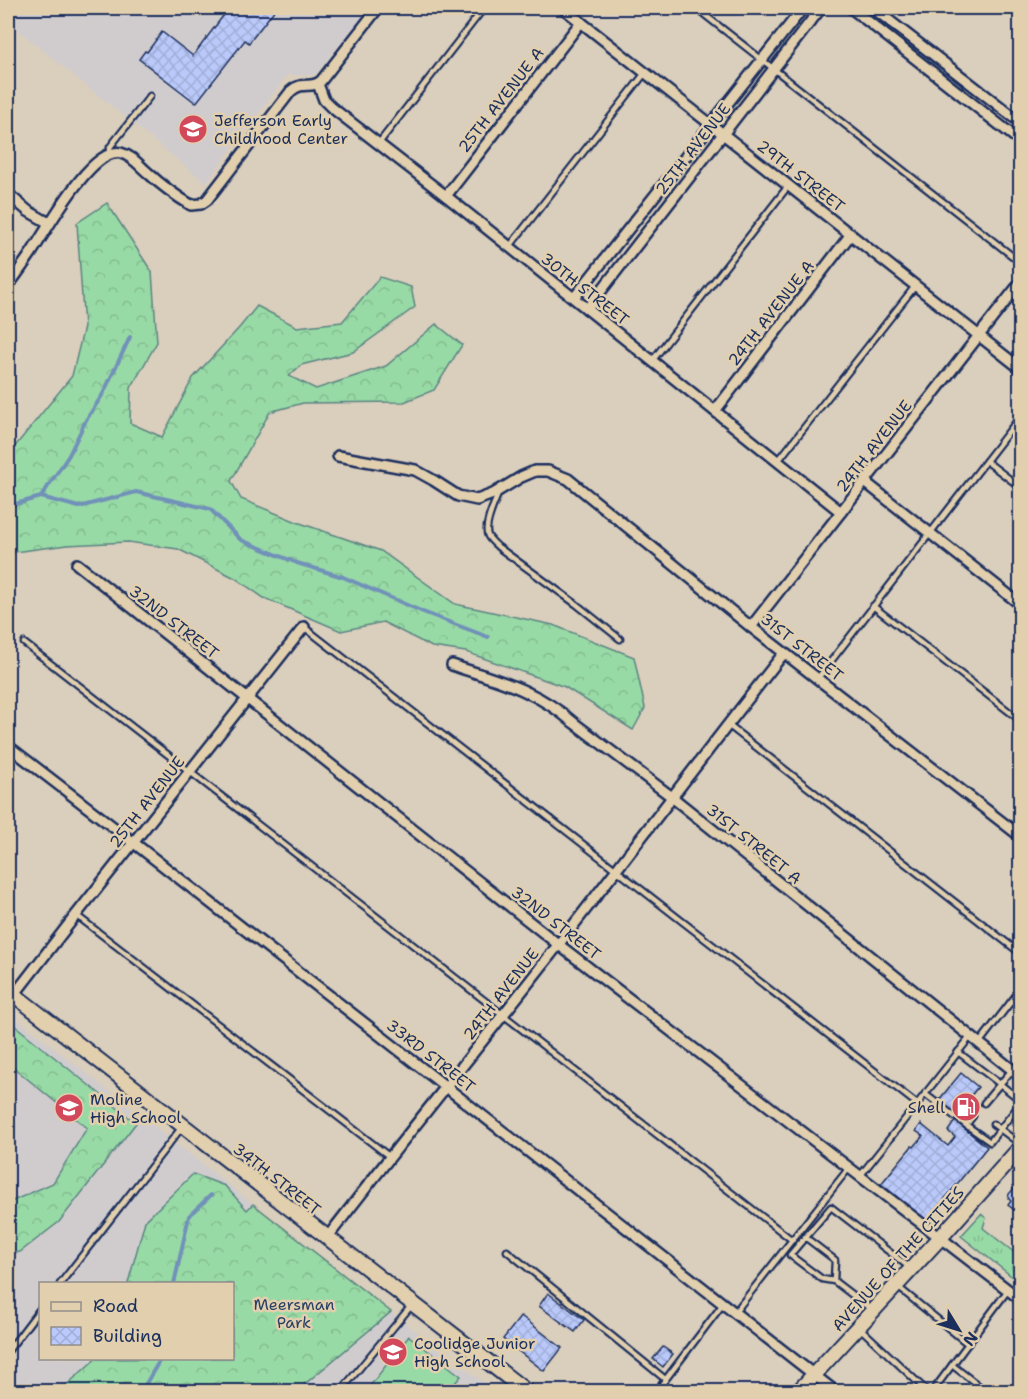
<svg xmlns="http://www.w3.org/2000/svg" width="1028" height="1399" viewBox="0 0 1028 1399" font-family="'Shantell Sans',sans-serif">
	<defs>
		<pattern id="grass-tufts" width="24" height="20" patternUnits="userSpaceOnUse" patternTransform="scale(1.5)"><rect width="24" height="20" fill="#98daa5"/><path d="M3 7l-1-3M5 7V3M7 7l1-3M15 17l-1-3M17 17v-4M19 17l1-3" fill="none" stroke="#82bb90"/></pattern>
		<pattern id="forest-crowns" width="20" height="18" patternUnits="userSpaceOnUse" patternTransform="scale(1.5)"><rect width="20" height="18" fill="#98daa5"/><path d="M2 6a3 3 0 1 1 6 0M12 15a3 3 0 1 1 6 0" fill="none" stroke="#82bb90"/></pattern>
		<pattern id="building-cross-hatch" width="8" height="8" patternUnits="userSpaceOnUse" patternTransform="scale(1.5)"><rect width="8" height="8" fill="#bac9f9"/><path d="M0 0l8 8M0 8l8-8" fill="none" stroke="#9fadd8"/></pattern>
	</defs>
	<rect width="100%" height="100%" fill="#dacebc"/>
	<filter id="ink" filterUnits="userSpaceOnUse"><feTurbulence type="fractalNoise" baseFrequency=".0167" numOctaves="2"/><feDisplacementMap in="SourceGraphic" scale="12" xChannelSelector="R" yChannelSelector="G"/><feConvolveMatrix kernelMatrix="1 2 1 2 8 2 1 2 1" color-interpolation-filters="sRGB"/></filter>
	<g filter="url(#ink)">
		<g fill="#d0ccce">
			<polygon points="8,8 370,8 315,75 287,75 206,183 8,22"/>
			<polygon points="8,1012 253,1204 189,1283 40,1284 40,1358 128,1359 102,1391 8,1391"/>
			<polygon points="391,1312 494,1391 296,1392"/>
		</g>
		<polygon fill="url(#grass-tufts)" stroke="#5a8482" stroke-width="1.5" points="981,1214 986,1218 983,1228 1020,1257 1020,1283 961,1236"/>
		<g fill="url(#forest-crowns)" stroke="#5a8482" stroke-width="1.5">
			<polygon points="107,203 152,272 157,342 131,388 130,423 162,437 193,378 240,327 257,306 297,327 342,322 380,277 411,287 415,307 353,352 301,365 289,376 316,389 386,366 436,324 462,345 434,390 404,402 303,403 270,412 231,481 241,499 297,522 381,551 455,604 553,625 634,657 645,708 633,730 565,687 466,652 432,647 383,622 341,631 264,598 235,578 178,549 128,542 67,545 14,552 8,556 8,455 72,376 84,327 77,223"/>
			<polygon points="8,1020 136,1123 59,1222 20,1252 8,1254 8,1203 53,1183 87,1128 8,1063"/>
			<polygon points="193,1174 225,1186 247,1210 253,1204 391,1312 305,1384 309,1391 60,1391 92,1362 94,1359 232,1358 232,1284 128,1283 145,1221"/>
		</g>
		<polygon fill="#98daa5" stroke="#5a8482" stroke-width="1.5" points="409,1336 461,1376 448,1391 366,1391"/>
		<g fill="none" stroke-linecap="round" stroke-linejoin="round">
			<g stroke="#7191b9" stroke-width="4">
				<polyline points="41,497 69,455 86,420 103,394 130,337"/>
				<polyline points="8,506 41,497 79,507 136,492 210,509 241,540 297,563 343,577 423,612 488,637"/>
				<polyline points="174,1284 189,1216 211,1195"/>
				<polyline points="141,1392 161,1358"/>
			</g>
		</g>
		<g fill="url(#building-cross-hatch)" stroke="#1b2f5e" stroke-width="1.5">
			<polygon points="229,8 276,8 249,43 245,40 196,103 139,59 145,51 147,52 162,32 193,56"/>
			<polygon points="961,1073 978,1087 955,1115 938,1101"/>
			<polygon points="955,1121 987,1147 927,1221 881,1184 912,1146 914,1147 923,1136 916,1131 921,1124 948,1146 955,1137 948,1131"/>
			<polygon points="1017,1185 1020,1188 1020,1214 1008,1205 1011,1201 1008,1198 1009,1194"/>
			<polygon points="548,1293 584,1320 575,1332 539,1306"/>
			<polygon points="521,1316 562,1348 544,1371 503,1339"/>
			<polygon points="663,1347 673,1354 663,1367 653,1359"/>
		</g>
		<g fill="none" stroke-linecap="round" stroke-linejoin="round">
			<g stroke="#1b2f5e" stroke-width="9">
				<g id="lane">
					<polyline points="696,8 1020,262"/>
					<polyline points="379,143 484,8"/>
					<polyline points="110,154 110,147 150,96"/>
					<polyline points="510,246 645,73"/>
					<polyline points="652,361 789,185"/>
					<polyline points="778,461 916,285"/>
					<polyline points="986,461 1020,487"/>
					<path d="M499 492C495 502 483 526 488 536 490 540 495 544 498 547L576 604 620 639"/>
					<polyline points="873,606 1020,720"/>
					<polyline points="304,627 917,1104"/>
					<path d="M24 643C281 840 536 1041 792 1240"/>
					<polyline points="818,678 1020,417"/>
					<polyline points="728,725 1020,953"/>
					<polyline points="76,915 390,1157"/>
					<polyline points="980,1042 1020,990"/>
					<polyline points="958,1052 1000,1084 1013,1069"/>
					<polyline points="925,1094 966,1125"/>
					<polyline points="984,1103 1000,1084 1020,1100"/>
					<polyline points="973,1116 966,1125 990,1142 1000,1129 993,1124"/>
					<polyline points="1020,1144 1000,1129 1020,1104"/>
					<polyline points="860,1176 971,1036"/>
					<polyline points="805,1237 835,1260 834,1281"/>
					<polyline points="507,1251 665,1379"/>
					<polyline points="60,1284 182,1127"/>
					<polyline points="898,1287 968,1344"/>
					<polyline points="872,1310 834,1281 822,1279 790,1255 831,1207 909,1267"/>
					<polyline points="735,1312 849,1168"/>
					<polyline points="860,1328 928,1392"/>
					<polyline points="8,1351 40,1309"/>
					<polyline points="952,1365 987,1392"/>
					<polyline points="340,1392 411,1306"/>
					<polyline points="656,1392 723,1304"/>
					<polyline points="932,1392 1008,1290"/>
				</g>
			</g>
			<g stroke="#1b2f5e" stroke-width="14">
				<g id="street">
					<polyline points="563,8 1020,368"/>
					<polyline points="851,8 1020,141"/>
					<polyline points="873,8 1020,122"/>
					<polyline points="318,84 324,100 331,107 446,196 841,512"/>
					<polyline points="8,194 28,211 49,223"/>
					<polyline points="446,196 581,22"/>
					<path d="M8 286C16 275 24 264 32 252 46 231 92 146 121 153 132 156 139 165 147 172 160 184 176 196 191 205L201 204 207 200 291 91C304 80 310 90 321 81L378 8"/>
					<polyline points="574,298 803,8"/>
					<polyline points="587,309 821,8"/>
					<polyline points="715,411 851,234"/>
					<polyline points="338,456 415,470 433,480 458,496 477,500 493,494 521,477 535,471 548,471 568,479 751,627 1020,836"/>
					<polyline points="865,482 1020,604"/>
					<polyline points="77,564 559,945 1020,1299"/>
					<polyline points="751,627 1020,283"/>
					<path d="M452 665C499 681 535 689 574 723L672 797 1020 1076"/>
					<polyline points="8,746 134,843 836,1392"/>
					<polyline points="14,995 76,915 304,627"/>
					<path d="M327 1238C403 1139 482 1043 558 945 634 848 708 749 784 653"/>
				</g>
			</g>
			<g stroke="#1b2f5e" stroke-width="18">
				<g id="secondary">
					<polyline points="8,990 527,1392"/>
					<polyline points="798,1392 940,1238 1020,1148"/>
				</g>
			</g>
			<use href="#lane" stroke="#e2cfad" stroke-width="4.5"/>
			<use href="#street" stroke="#e2cfad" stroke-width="9"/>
			<use href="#secondary" stroke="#e2cfad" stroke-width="14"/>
		</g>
	</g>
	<defs>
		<g id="school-disc" transform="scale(1.5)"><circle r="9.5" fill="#d1495b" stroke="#e2cfad"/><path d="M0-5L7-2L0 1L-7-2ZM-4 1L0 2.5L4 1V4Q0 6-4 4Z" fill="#fff"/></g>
		<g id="fuel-disc" transform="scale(1.5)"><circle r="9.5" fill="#d1495b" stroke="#e2cfad"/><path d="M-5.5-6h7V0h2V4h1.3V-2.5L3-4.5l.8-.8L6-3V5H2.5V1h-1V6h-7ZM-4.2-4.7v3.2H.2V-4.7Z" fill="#fff"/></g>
	</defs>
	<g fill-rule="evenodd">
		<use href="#school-disc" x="193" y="129"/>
		<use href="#fuel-disc" x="966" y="1107"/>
		<use href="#school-disc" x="69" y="1108"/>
		<use href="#school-disc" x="393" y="1352"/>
	</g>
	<g text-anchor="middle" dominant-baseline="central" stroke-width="5" stroke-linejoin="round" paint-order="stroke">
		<g font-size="16" fill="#1b2f5e" stroke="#e2cfad">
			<text transform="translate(501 100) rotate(-52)">25TH AVENUE A</text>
			<text transform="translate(693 149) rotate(-52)">25TH AVENUE</text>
			<text transform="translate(801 176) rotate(38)">29TH STREET</text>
			<text transform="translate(585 289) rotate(38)">30TH STREET</text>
			<text transform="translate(771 313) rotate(-52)">24TH AVENUE A</text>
			<text transform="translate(874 446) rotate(-52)">24TH AVENUE</text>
			<text transform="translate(174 622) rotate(38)">32ND STREET</text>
			<text transform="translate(802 647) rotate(38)">31ST STREET</text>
			<text transform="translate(147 802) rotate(-52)">25TH AVENUE</text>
			<text transform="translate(754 844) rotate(39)">31ST STREET A</text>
			<text transform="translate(556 923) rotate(38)">32ND STREET</text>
			<text transform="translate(501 994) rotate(-52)">24TH AVENUE</text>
			<text transform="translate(431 1056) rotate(38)">33RD STREET</text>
			<text transform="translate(277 1179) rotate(38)">34TH STREET</text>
			<text transform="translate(898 1259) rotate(-48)">AVENUE OF THE CITIES</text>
		</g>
		<g font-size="16" fill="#1b2f5e" stroke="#e2cfad" text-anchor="start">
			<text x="214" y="120">Jefferson Early<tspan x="214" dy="18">Childhood Center</tspan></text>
			<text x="90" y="1099">Moline<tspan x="90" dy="18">High School</tspan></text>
			<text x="945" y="1107" text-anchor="end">Shell</text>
			<text x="414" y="1343">Coolidge Junior<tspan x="414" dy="18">High School</tspan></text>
		</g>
		<g font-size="16" fill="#284065" stroke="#e2cfad">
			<text x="294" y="1304">Meersman<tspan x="294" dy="18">Park</tspan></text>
		</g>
	</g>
	<rect width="1028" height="1399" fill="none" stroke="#e2cfad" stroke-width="30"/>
	<rect x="15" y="15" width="998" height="1369" fill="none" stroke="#1b2f5e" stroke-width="2" filter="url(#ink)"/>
	<rect x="39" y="1282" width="195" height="78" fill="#e2cfad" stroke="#928f8d" stroke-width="1.5"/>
	<rect x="51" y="1302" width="30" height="9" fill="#e2cfad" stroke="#928f8d" stroke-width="1.5"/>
	<text x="93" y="1312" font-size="18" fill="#1b2f5e">Road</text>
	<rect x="51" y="1327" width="30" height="18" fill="url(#building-cross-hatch)" stroke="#928f8d" stroke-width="1.5"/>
	<text x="93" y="1342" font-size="18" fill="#1b2f5e">Building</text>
	<g transform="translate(959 1330) rotate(128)" stroke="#e2cfad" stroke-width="4.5" paint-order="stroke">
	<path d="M0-4.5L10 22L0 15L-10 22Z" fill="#1b2f5e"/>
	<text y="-9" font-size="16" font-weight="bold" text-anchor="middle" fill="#1b2f5e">N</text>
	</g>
</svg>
